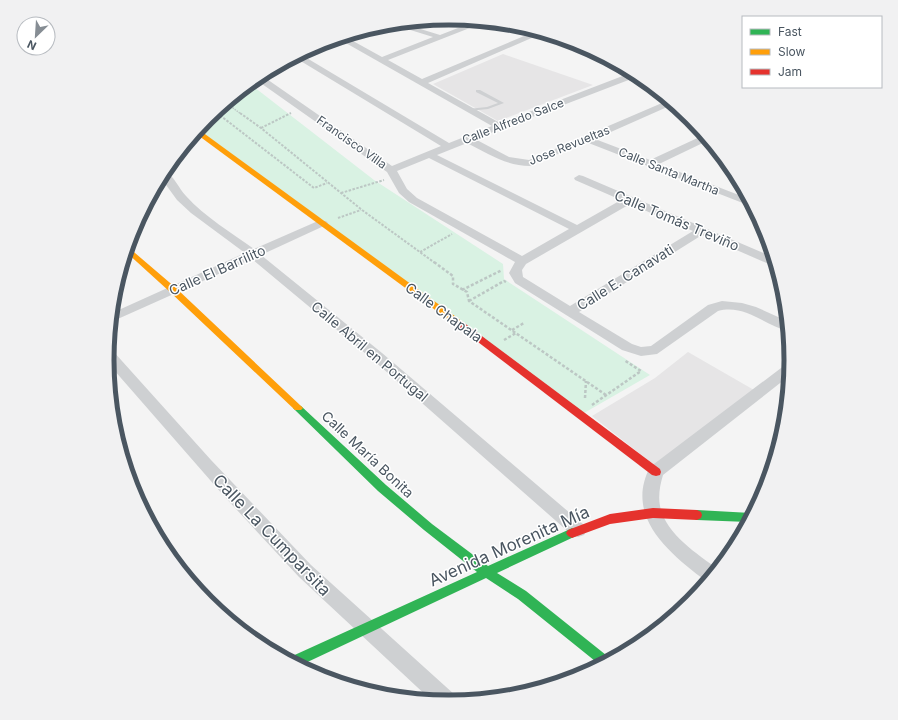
<svg xmlns="http://www.w3.org/2000/svg" width="898" height="720" viewBox="0 0 898 720" font-family="Inter,sans-serif">
	<rect width="100%" height="100%" fill="#f4f4f4"/>
	<g fill="#e6e5e6">
		<polygon points="503,54 593,85 498,121 433,84"/>
		<polygon points="688,352 754,390 657,467 592,416 655,378"/>
	</g>
	<polygon fill="#d9f2e3" points="249,83 374,180 503,264 504,279 650,375 584,413 198,130 207,118"/>
	<g fill="none" stroke-linecap="round" stroke-linejoin="round">
		<g stroke="#bcc7c4" stroke-width="1.5" stroke-dasharray="1.5 1" stroke-linecap="butt">
			<polyline points="219,108 229,105 241,114"/>
			<polyline points="215,111 218,114"/>
		</g>
		<g stroke="#bcc7c4" stroke-width="2" stroke-dasharray="2.5 1.5" stroke-linecap="butt">
			<polyline points="217,113 314,188 327,183"/>
			<polyline points="240,113 261,128 362,210 435,263"/>
			<polyline points="261,128 291,113"/>
			<polyline points="341,193 384,180"/>
			<polyline points="338,218 361,210"/>
			<polyline points="420,252 452,234"/>
		</g>
		<g stroke="#bcc7c4" stroke-width="2.5" stroke-dasharray="3 2" stroke-linecap="butt">
			<polyline points="434,262 453,276 453,284 467,292 469,301 606,395"/>
			<polyline points="462,290 502,270"/>
			<polyline points="469,301 504,281 506,282"/>
			<polyline points="512,330 524,323"/>
			<polyline points="504,340 516,333"/>
			<polyline points="585,398 586,381"/>
			<polyline points="592,405 641,371 624,360"/>
		</g>
		<polygon fill="#ced0d2" fill-rule="evenodd" points="476,90 480,90 504,103 488,109 468,111 468,109 487,107 498,103 476,92"/>
		<g fill="#ced0d2" fill-rule="evenodd">
			<path d="M476 21 485 22 388 60 422 79 536 31 543 33 428 83 500 123 633 72 639 76 475 139 509 157 529 160 669 100 674 104 595 139 650 160 704 135 709 140 659 164 749 199 753 207 586 142 530 166C506 166 487 153 467 143L437 155 577 225 621 200 575 180 574 178 579 175 583 176 773 257 776 265H771L702 235 579 312 632 344 641 347 651 346 708 305 722 301 742 303 756 307 787 321 788 331C764 325 745 304 718 311L657 354 641 356 622 350 515 283 509 273 515 262 409 202 399 193 387 172 255 79 261 75 392 166 441 146 294 57 300 54 449 143 492 126 337 38 344 36 382 57 433 37 391 24 401 23 440 35ZM429 158 569 229 522 256 417 198 407 189 397 171ZM630 204 693 231 570 306 523 277 522 270 526 264Z"/>
			<path d="M164 171C174 175 179 189 186 196 205 217 232 233 254 249L318 221H326L328 223 326 225 261 255 382 353 584 525 587 530 584 535 578 537 572 535 372 359 252 259 111 322 112 313 245 253 191 213 177 200 161 178Z"/>
			<polygon points="108,349 113,351 211,460 311,565 455,695 458,701 431,700 299,577 224,496 107,362"/>
			<path d="M791 363 789 376 663 475C660 485 658 496 660 506 665 533 697 554 718 569L708 581H706C670 554 624 517 650 467L785 365Z"/>
		</g>
		<g fill="#30b455" fill-rule="evenodd">
			<polygon points="298,405 301,406 386,485 432,524 488,566 568,530 572,528 576,530 578,533 576,536 497,573 526,591 611,659 600,665 518,599 486,578 299,666 288,660 288,658 477,572 424,530 378,491 295,410 293,408 295,406"/>
			<polygon points="697,510 751,513 753,514 748,522 697,520 693,518 692,515 693,512"/>
		</g>
		<g fill="#ff9f0a" fill-rule="evenodd">
			<polygon points="198,129 463,322 464,324 463,326 457,326 195,133"/>
			<polygon points="128,247 176,288 301,406 303,408 301,410 295,410 170,292 126,252"/>
		</g>
		<g fill="#e5322d" fill-rule="evenodd">
			<polygon points="460,321 463,322 660,469 661,472 660,475 656,476 652,475 457,326 456,324"/>
			<polygon points="653,508 697,510 701,512 702,515 701,518 697,520 653,518 610,524 572,538 568,536 566,533 568,530 610,514"/>
		</g>
	</g>
	<g text-anchor="middle" dominant-baseline="central" stroke-width="3" stroke-linejoin="round" paint-order="stroke">
		<g font-size="12" fill="#4a5661" stroke="#fff">
			<text transform="translate(513 121) rotate(-21)">Calle Alfredo Salce</text>
			<text transform="translate(352 142) rotate(35)">Francisco Villa</text>
			<text transform="translate(569 145) rotate(-22)">Jose Revueltas</text>
			<text transform="translate(669 171) rotate(22)">Calle Santa Martha</text>
		</g>
		<g font-size="14" fill="#4a5661" stroke="#fff">
			<text transform="translate(677 220) rotate(23)">Calle Tomás Treviño</text>
			<text transform="translate(217 270) rotate(-24)">Calle El Barrilito</text>
			<text transform="translate(625 277) rotate(-32)">Calle E. Canavati</text>
			<text transform="translate(444 312) rotate(36)">Calle Chapala</text>
			<text transform="translate(370 351) rotate(40)">Calle Abril en Portugal</text>
			<text transform="translate(368 454) rotate(43)">Calle María Bonita</text>
		</g>
		<g font-size="17" fill="#4a5661" stroke="#fff">
			<text transform="translate(272 535) rotate(46)">Calle La Cumparsita</text>
			<text transform="translate(509 546) rotate(-24)">Avenida Morenita Mía</text>
		</g>
	</g>
	<path d="M0 0H898V720H0ZM114 360a335 335 0 1 1 670 0a335 335 0 1 1-670 0Z" fill="#f1f1f2" fill-rule="evenodd"/>
	<path fill="none" stroke="#4a5661" stroke-width="5" d="M114 360a335 335 0 1 1 670 0a335 335 0 1 1-670 0Z"/>
	<rect x="742" y="16" width="140" height="72" fill="#ffffff" stroke="#b7bbc0"/>
	<rect x="750" y="29" width="20" height="6" fill="#30b455" stroke="#b7bbc0"/>
	<text x="778" y="36" font-size="12" fill="#4a5661">Fast</text>
	<rect x="750" y="49" width="20" height="6" fill="#ff9f0a" stroke="#b7bbc0"/>
	<text x="778" y="56" font-size="12" fill="#4a5661">Slow</text>
	<rect x="750" y="69" width="20" height="6" fill="#e5322d" stroke="#b7bbc0"/>
	<text x="778" y="76" font-size="12" fill="#4a5661">Jam</text>
	<g transform="translate(36 36) rotate(205)"><circle r="19" fill="#ffffff" stroke="#b7bbc0"/>
	<path d="M0-3L7 15L0 10L-7 15Z" fill="#868d94"/>
	<text y="-6" font-size="11" font-weight="bold" text-anchor="middle" fill="#4a5661">N</text>
	</g>
</svg>
